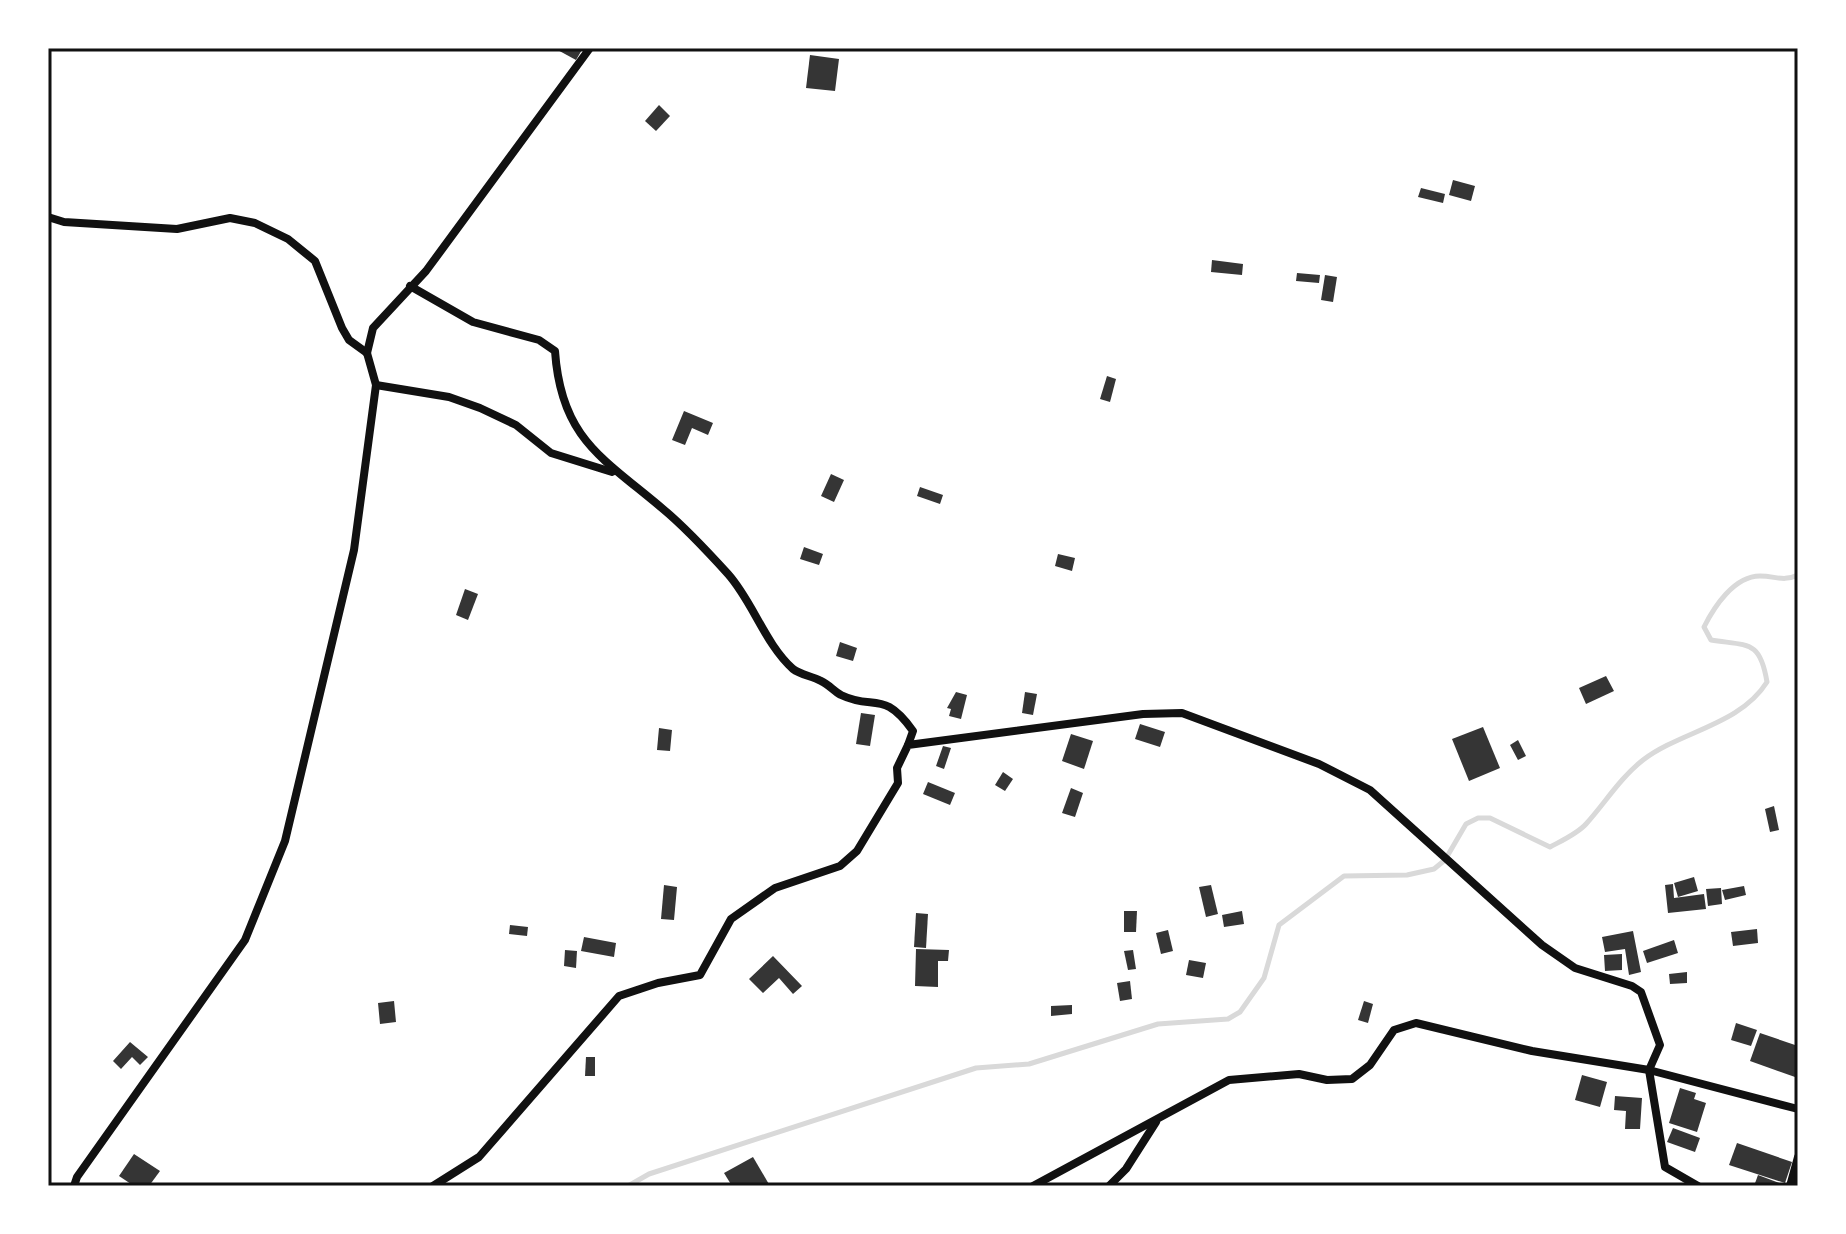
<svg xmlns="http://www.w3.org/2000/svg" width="1846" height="1234" viewBox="0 0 1846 1234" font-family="'Roboto Condensed',sans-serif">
	<rect width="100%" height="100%" fill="#fff"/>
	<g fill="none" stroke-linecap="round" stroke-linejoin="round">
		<path stroke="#d9d9d9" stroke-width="5" d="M628 1186 649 1174 976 1068 1029 1064 1158 1024 1228 1019 1240 1012 1264 978 1279 925 1344 876 1407 875 1434 869 1445 860 1466 824 1478 818H1490L1550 847C1561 841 1577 834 1586 824 1605 803 1620 778 1643 760 1681 731 1740 725 1767 682 1760 640 1749 646 1711 640L1704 627C1714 607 1734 576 1760 576 1776 576 1783 582 1798 575"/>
	</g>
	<g fill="#353535">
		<polygon points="554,48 583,48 576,60"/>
		<polygon points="810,55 839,59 835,91 806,88"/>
		<polygon points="659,105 670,116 656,131 645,121"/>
		<polygon points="1453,180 1475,186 1471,201 1449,195"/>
		<polygon points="1421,188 1445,194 1443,203 1418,197"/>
		<polygon points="1212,260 1243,264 1242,275 1211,272"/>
		<polygon points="1297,273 1320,275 1319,283 1296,281"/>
		<polygon points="1325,275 1337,277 1333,302 1321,300"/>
		<polygon points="1107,376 1116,379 1110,402 1100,399"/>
		<polygon points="684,411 713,423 708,435 692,428 685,445 672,440"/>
		<polygon points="831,474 844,480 834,502 821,496"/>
		<polygon points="920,487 943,495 940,504 917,496"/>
		<polygon points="804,547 823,554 819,565 800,559"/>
		<polygon points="1058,554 1075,558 1072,571 1055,566"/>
		<polygon points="465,589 478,594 468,620 456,615"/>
		<polygon points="840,642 857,648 853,661 836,656"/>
		<polygon points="1606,676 1614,691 1586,704 1579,688"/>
		<polygon points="956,692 967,695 961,719 949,716 951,709 947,708"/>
		<polygon points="1025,692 1037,694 1033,715 1022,713"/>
		<polygon points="861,713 875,715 870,746 856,744"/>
		<polygon points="1140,724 1165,732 1160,747 1135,739"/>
		<polygon points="1483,727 1500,768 1469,781 1452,739"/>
		<polygon points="659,728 672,730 670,751 657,750"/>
		<polygon points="1071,734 1093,741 1084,769 1062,761"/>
		<polygon points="1518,740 1526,756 1518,760 1510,745"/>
		<polygon points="943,746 951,748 944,769 936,766"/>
		<polygon points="1003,772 1013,779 1005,791 995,785"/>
		<polygon points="928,782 955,793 950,805 923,794"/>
		<polygon points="1071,788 1083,793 1075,817 1062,813"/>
		<polygon points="1774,806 1779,830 1770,832 1765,809"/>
		<polygon points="1694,877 1698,891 1678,897 1674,883"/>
		<polygon points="1673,884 1674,898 1704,894 1706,909 1668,913 1665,885"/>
		<polygon points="664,885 677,887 674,920 661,919"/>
		<polygon points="1211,885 1218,914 1206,917 1199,887"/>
		<polygon points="1744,886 1746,895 1725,900 1722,890"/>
		<polygon points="1721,888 1722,904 1708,906 1706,889"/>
		<polygon points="1124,911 1137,911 1136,932 1124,932"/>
		<polygon points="1242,911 1244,924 1224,927 1222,915"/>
		<polygon points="916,913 928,914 926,948 914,947"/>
		<polygon points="510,925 528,927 527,936 509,934"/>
		<polygon points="1757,929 1758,943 1733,946 1731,932"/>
		<polygon points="1168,930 1173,951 1161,954 1156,933"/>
		<polygon points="1633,931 1641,972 1629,975 1625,949 1605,952 1602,937"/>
		<polygon points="584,937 616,943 614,957 581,951"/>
		<polygon points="1674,940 1678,953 1647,963 1643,951"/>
		<polygon points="916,949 949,950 948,961 938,961 938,987 915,986"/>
		<polygon points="565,950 577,951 576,968 564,966"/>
		<polygon points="1133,950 1136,969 1128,970 1124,951"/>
		<polygon points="1622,954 1622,970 1605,971 1604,955"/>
		<polygon points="773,956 802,986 793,994 779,978 763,993 749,979"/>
		<polygon points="1189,960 1206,963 1203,978 1186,975"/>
		<polygon points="1687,972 1687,983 1670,984 1669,974"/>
		<polygon points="1130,981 1132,999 1120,1001 1117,983"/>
		<polygon points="394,1001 396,1022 380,1024 378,1003"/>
		<polygon points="1364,1001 1373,1004 1368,1023 1358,1020"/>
		<polygon points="1072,1005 1072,1014 1051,1016 1051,1006"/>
		<polygon points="1736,1023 1757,1030 1751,1046 1731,1040"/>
		<polygon points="1760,1033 1798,1046 1795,1077 1750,1061"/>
		<polygon points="130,1042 148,1057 140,1065 132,1057 121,1069 113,1061"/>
		<polygon points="586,1057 595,1057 595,1076 585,1076"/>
		<polygon points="1582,1075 1607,1082 1600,1107 1575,1100"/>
		<polygon points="1680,1088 1696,1093 1694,1099 1706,1103 1697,1132 1669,1123"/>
		<polygon points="1615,1096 1642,1098 1640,1129 1625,1129 1626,1111 1614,1110"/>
		<polygon points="1673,1128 1700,1138 1695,1152 1667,1142"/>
		<polygon points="1737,1143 1792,1162 1785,1183 1729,1165"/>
		<polygon points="134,1154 160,1171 149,1186 134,1186 119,1176"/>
		<polygon points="753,1157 770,1186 732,1186 724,1173"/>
		<polygon points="1758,1175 1787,1186 1754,1186"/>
	</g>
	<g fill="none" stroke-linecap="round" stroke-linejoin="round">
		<g stroke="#111" stroke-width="8">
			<polyline points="48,217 64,222 177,229 230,218 255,223 288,239 315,261 342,328 349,340 367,353 376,385 354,550 285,841 245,940 77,1177 74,1186"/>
			<path d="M410 286 473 322 539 340 555 351C561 439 603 458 663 509 686 528 708 552 728 574 753 602 765 644 793 669 801 675 812 676 821 681 828 684 834 691 841 695 874 711 883 689 913 731L908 745"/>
			<polyline points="367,353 373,328 426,271 590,48"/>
			<polyline points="376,385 449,397 480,408 516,425 551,453 612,472"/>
			<polyline points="433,1186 479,1157 619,996 658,983 700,975 731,919 775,888 840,866 857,851 898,783 897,768 908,745 1143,714 1182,713 1319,764 1370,790 1542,945 1575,968 1632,986 1641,992 1660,1045 1649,1070 1665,1167 1698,1186"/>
			<polyline points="1033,1186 1229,1080 1299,1074 1327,1080 1352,1079 1370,1065 1394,1030 1416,1023 1532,1051 1649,1070 1798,1109"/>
			<polyline points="1109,1186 1126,1169 1156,1122"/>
			<polyline points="1790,1186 1798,1157"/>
		</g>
	</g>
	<rect width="1846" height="1234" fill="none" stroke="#ffffff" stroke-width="100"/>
	<rect x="50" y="50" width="1746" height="1134" fill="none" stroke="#111" stroke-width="3"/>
</svg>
